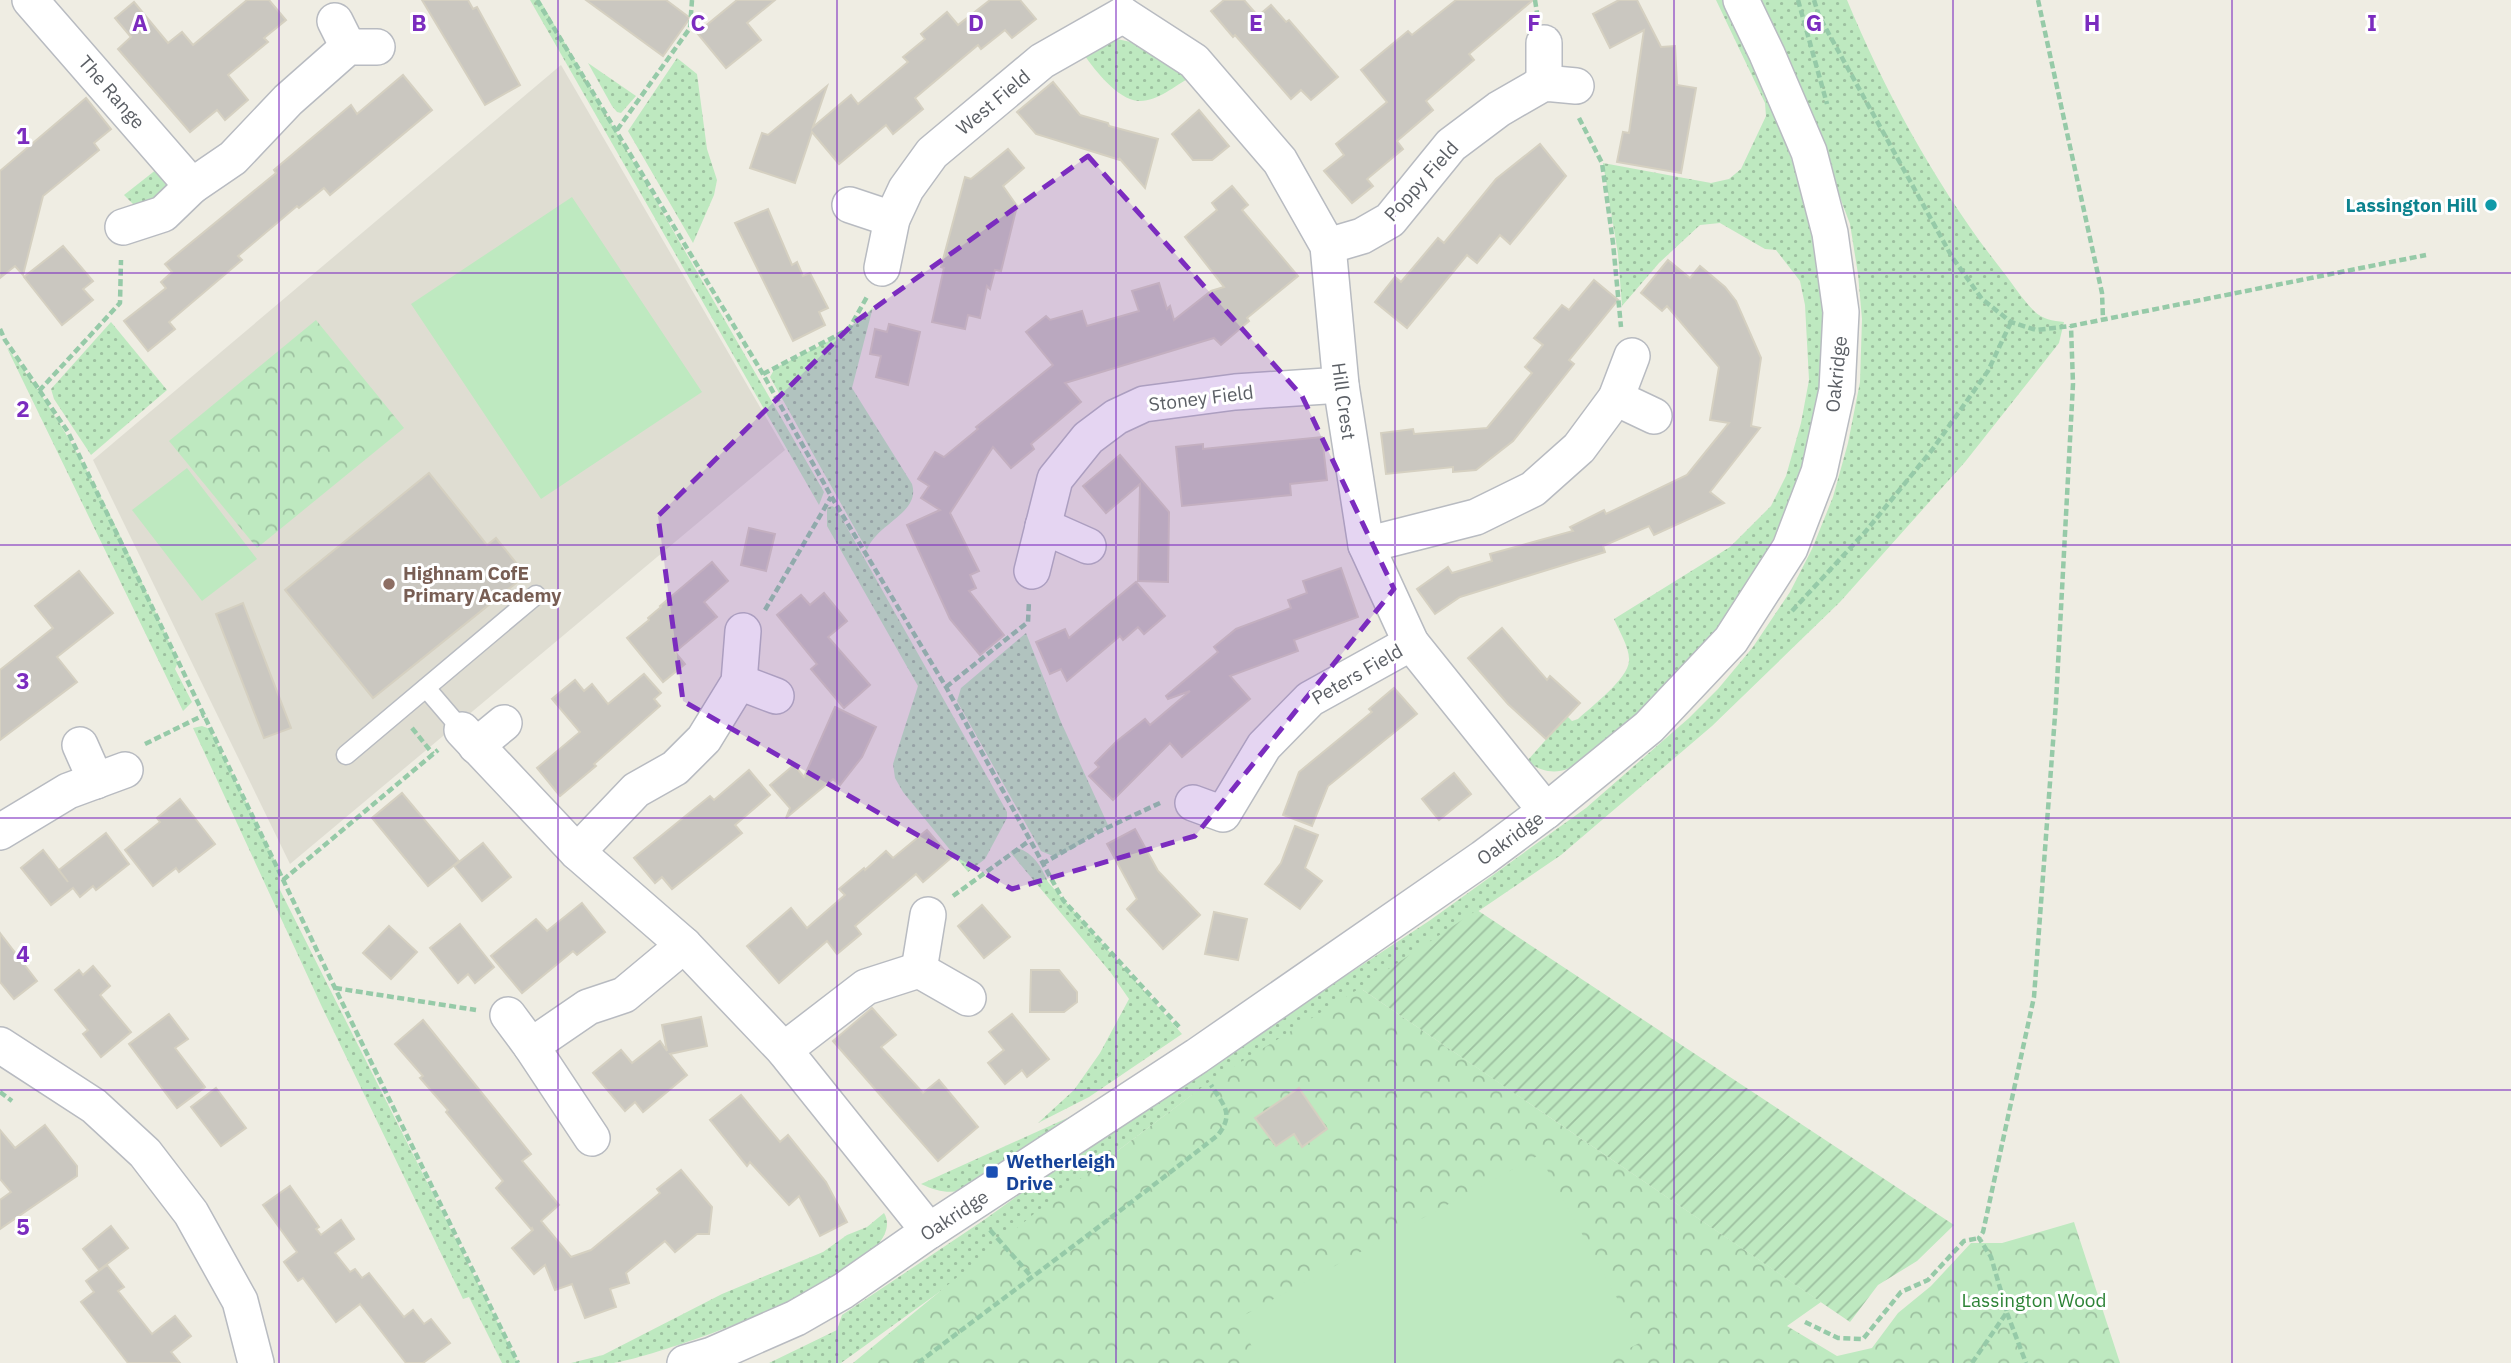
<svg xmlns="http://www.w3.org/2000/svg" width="2511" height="1363" viewBox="0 0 2511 1363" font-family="'IBM Plex Sans',sans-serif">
	<defs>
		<pattern id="grass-dots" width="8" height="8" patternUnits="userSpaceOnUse" patternTransform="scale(1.75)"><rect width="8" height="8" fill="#bee9c0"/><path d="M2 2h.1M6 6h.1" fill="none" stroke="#9dc0a0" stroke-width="1.8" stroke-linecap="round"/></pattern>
		<pattern id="forest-crowns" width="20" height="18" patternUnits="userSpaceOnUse" patternTransform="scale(1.75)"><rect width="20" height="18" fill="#bee9c0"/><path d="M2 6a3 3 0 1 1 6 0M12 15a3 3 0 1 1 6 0" fill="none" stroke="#9dc0a0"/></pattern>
		<pattern id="garden-furrows" width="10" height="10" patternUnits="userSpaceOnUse" patternTransform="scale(1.75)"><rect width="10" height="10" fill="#bee9c0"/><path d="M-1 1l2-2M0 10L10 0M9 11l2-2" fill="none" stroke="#9dc0a0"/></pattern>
	</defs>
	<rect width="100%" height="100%" fill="#efede3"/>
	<polygon fill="#dfddd2" points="561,65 785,450 290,864 93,460"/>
	<g fill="url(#grass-dots)">
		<polygon points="530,0 540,0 824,492 819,505"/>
		<path d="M1716 0H1724C1758 74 1792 147 1812 227 1844 353 1811 488 1741 596 1710 646 1665 690 1620 728 1593 752 1564 790 1527 761L1567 716 1572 721 1578 719C1591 707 1628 679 1629 661 1630 648 1619 631 1614 619L1730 547 1771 506 1786 476 1801 423 1809 380 1805 305 1800 281 1776 250 1765 249 1720 223 1700 225 1659 263 1622 306 1618 254 1603 163 1711 183 1729 179 1741 169 1766 116 1765 103Z"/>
		<path d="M1757 0H1847C1886 94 1938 189 2001 269 2012 283 2022 299 2034 311 2042 319 2053 321 2064 322L2059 343 1965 462 1840 602 1712 726 1561 855 1358 993 1192 1095 1108 1158 949 1285 841 1363H769L837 1330 842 1315 984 1220 1091 1143 1429 921 1586 808 1689 718 1718 689 1753 647 1790 592 1812 549 1833 497 1848 443 1860 382 1862 319 1858 274 1850 224 1835 184Z"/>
		<path d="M1117 39 1140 44 1189 78C1175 86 1156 102 1139 101 1117 100 1092 67 1081 50Z"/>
		<polygon points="677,58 697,74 707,149 717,180 714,195 693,243 628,131"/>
		<polygon points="588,63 636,96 621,113 617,112 612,106"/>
		<polygon points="157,169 169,184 161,201 135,206 124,195"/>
		<path d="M873 307 852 388 912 484C921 513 877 523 867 550L770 377 775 368C810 350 847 336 873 307Z"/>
		<polygon points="111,322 167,390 91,455 54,399 51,389"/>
		<path d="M7 348C82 442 129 554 178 662L175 669 192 702 183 711Z"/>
		<polygon points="832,506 836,508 1007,812 1007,818 985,859 968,872 903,792 895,778 893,764 918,686 827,526 827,508"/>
		<polygon points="1026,633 1061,722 1108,825 1074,848 1055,857 1041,851 957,701 961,688"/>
		<polygon points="202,726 210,729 278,867 279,888 518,1363 502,1363 469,1297 463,1299 322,1007 193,728"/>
		<path d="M1018 848C1034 854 1041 866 1048 882L1182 1034 1089 1097 1038 1123 1074 1090 1100 1053 1129 999 1111 973 1010 852Z"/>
		<path d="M1085 1110 972 1188C952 1194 940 1193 921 1184Z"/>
		<path d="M884 1213C918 1270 655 1357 614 1363 600 1363 585 1363 571 1363L603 1355 722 1294 823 1252 847 1235 867 1227Z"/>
	</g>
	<g fill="url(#forest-crowns)">
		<polygon points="316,320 404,428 257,548 169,441"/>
		<polygon points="1360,988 1821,1302 1787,1326 1837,1356 1872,1348 1898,1313 1931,1286 1971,1243 2002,1243 2074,1222 2120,1363 853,1363 1035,1213 1209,1082"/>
	</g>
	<polygon fill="url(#garden-furrows)" points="1477,910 1954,1225 1917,1261 1878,1285 1850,1322 1360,988"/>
	<g fill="#bee9c0">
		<polygon points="572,197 702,392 541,499 411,304"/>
		<polygon points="187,468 257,559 202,601 132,510"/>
		<polygon points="1539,1155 1641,1342 1602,1363 1261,1363 1237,1319"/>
	</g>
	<g fill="#cac7c0" stroke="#d5d0c1" stroke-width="2">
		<polygon points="247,0 269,0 286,20 264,38 268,42 228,75 248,100 225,120 217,110 190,132 118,49 131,37 115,18 134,2 168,43 182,32 193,45"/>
		<polygon points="422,0 468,0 473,9 477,7 520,85 485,105"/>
		<polygon points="586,0 666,0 690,18 663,56"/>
		<polygon points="737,0 775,0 747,23 761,40 726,68 697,33"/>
		<polygon points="990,0 1020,0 1036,19 1012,38 1005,30 981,49 978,45 915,98 923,109 893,134 886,125 839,164 812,132 795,183 750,168 762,133 768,135 827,86 813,127 851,95 858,104 908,62 903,57 925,39 921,34 947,12 958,25"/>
		<polygon points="1224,0 1244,0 1258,16 1271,5 1286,22 1289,20 1338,77 1311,100 1301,90 1291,99 1235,35 1233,37 1211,11"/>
		<polygon points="1456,0 1533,0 1469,54 1474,60 1426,101 1433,110 1397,141 1403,149 1367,179 1373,186 1352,203 1324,171 1344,155 1336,144 1387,102 1361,70 1408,31 1412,35"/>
		<polygon points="1619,0 1637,0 1661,47 1675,46 1677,85 1696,88 1681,173 1617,162 1623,132 1629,133 1644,30 1610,48 1593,14"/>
		<polygon points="403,75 432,110 330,195 324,188 299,208 297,206 238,256 242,260 169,322 175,329 148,351 124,321 166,288 161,282 172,272 165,264 276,173 274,170 351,105 357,114"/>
		<polygon points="1053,82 1080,115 1108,123 1109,126 1158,139 1145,188 1119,158 1120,160 1036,134 1017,112"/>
		<polygon points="86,98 111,129 94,143 99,150 43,196 23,275 15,266 0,278 0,171"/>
		<polygon points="1199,110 1229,146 1212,160 1193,160 1172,134"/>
		<polygon points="1540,144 1566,176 1510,244 1500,235 1477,263 1467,255 1407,328 1375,302 1395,277 1401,282 1438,238 1444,243 1496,179"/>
		<polygon points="1008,149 1024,168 1003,186 1017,206 1001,271 995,270 990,289 987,286 980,318 968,315 965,329 932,322 944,268 941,267 965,177 971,179"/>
		<polygon points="1232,186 1248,205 1242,210 1298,276 1247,318 1249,321 1221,345 1214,338 1065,383 1081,402 1031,444 1034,449 1011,468 993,447 950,513 979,571 970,575 976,588 969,591 1004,635 980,655 950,619 907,525 940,510 921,498 929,486 918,479 935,452 944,457 978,429 976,427 1053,365 1026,332 1046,316 1050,320 1082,311 1087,326 1139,311 1132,291 1159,283 1167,309 1170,306 1174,320 1211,291 1224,287 1185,237 1217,210 1212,203"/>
		<polygon points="768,209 792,265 797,262 803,276 810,273 828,308 819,312 825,325 793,341 735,223"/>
		<polygon points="63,246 93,281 83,289 93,300 62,325 24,277"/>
		<polygon points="1668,260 1690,278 1700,266 1725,287 1736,301 1761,358 1751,426 1760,428 1710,492 1724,503 1654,535 1649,526 1603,546 1605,552 1460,597 1435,614 1417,589 1448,567 1452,573 1492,561 1490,554 1573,531 1570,527 1604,510 1606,514 1687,475 1729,423 1710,420 1719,367 1667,306 1662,311 1641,293"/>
		<polygon points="1594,280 1618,300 1569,360 1574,364 1513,441 1476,470 1453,472 1453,467 1386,474 1381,433 1413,429 1414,434 1487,428 1532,373 1525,367 1543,345 1534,338 1562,305 1569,310"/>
		<polygon points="889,324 920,332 908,385 876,377 881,356 870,354 875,329 887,332"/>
		<polygon points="1322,437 1327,480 1290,484 1291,495 1182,506 1176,447 1203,444 1203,449"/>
		<polygon points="1120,455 1169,512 1168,582 1138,581 1140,484 1106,513 1083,486"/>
		<polygon points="429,473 487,545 496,538 526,575 373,698 285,590"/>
		<polygon points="749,528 775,534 766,571 741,565"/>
		<polygon points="712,562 728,581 704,602 717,617 675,652 685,664 663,682 627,638 649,620 648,618 661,607 660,606"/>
		<polygon points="1341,568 1358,617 1294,640 1298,651 1230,676 1250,699 1182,757 1170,743 1113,800 1089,776 1099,767 1095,763 1117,741 1145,719 1150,725 1190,691 1168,699 1166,696 1218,652 1214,647 1236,629 1291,608 1288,600 1307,593 1303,581"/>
		<polygon points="79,571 113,613 57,657 77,682 0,740 0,670 53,628 35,606"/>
		<polygon points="1136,582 1165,616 1144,634 1138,627 1123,640 1120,636 1067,681 1061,669 1050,674 1036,642 1065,629 1069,638"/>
		<polygon points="824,593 847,621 828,637 870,685 844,708 811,669 817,664 777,615 801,595 810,605"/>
		<polygon points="243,603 291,728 264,738 216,614"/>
		<polygon points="1502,628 1547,680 1550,676 1580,703 1546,739 1508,704 1468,658"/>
		<polygon points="644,674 661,693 654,699 660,706 594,764 596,766 560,796 537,768 580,732 552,699 575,680 584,691 592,684 608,704"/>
		<polygon points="1394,688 1417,714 1328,786 1312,826 1283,815 1299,772 1372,712 1369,709"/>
		<polygon points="835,707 876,727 862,757 840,785 833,779 786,818 790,808 770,785 794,765 804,777"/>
		<polygon points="749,770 770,795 735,825 742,833 672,889 662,877 655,883 634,858 710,796 714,800"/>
		<polygon points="1454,773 1471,794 1439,820 1422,799"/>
		<polygon points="402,793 459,861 428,886 372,818"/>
		<polygon points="180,799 215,844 179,872 176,868 153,886 125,850 160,822 157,818"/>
		<polygon points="1295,826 1318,835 1305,868 1322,881 1300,909 1265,884 1281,863"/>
		<polygon points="1135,829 1158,871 1200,915 1163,949 1127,909 1137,899 1107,844"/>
		<polygon points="927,830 951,858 923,882 916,874 855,926 861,934 837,954 827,941 779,983 747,946 791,908 807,928 845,895 839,889 864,868 865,870 886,851 893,858"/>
		<polygon points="106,833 129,864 96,890 93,886 80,897 73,888 51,905 21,868 43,850 68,882 59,870"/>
		<polygon points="483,843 511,877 482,901 454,866"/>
		<polygon points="582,903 605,932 577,955 573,951 522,993 491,956 536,919 547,931"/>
		<polygon points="982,905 1010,937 984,958 958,926"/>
		<polygon points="1214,912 1247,919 1238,960 1205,954"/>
		<polygon points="460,924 494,967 475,983 468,974 458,983 430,948"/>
		<polygon points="389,926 417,952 391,979 363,953"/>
		<polygon points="0,933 37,981 14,999 0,982"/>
		<polygon points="93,966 110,986 100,995 131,1032 101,1057 83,1034 88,1030 55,990 79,970 83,975"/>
		<polygon points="1031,970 1059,970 1077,992 1077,1002 1064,1012 1030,1012"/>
		<polygon points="872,1008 896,1035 881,1047 923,1093 939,1080 978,1127 938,1161 833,1041"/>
		<polygon points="169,1014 188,1039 175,1048 205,1087 177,1108 129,1044"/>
		<polygon points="1012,1014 1049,1059 1027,1077 1022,1070 1005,1084 988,1063 1004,1050 989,1032"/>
		<polygon points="701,1017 707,1046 670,1054 687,1075 643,1112 635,1102 625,1111 593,1073 621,1050 632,1063 660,1041 667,1051 662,1025"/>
		<polygon points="423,1020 531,1154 522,1161 559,1205 541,1221 571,1257 591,1250 660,1193 657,1189 681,1170 712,1207 709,1234 697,1234 675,1252 665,1241 626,1273 629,1283 610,1289 616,1307 585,1318 572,1284 555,1290 545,1265 534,1274 512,1248 533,1230 532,1228 531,1229 496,1188 503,1181 446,1112 448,1110 420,1078 423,1076 395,1044"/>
		<polygon points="216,1088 246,1128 221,1146 191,1107"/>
		<polygon points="1299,1088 1327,1129 1302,1147 1294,1134 1276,1146 1255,1118"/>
		<polygon points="741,1095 780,1142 788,1135 826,1182 847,1222 820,1236 799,1196 789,1205 750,1162 747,1166 710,1120"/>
		<polygon points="45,1125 77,1166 77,1176 0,1229 0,1200 11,1192 0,1179 0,1130 15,1148"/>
		<polygon points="290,1186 319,1227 316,1229 321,1235 341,1220 354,1239 335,1253 350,1272 355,1269 362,1278 369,1273 404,1317 413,1310 424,1324 431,1319 450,1343 423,1363 406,1363 360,1304 336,1322 303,1278 298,1281 284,1262 297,1252 263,1205"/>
		<polygon points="111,1226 128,1248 99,1270 83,1249"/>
		<polygon points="107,1265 124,1287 118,1291 152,1334 175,1316 191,1336 171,1352 180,1363 128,1363 81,1302 94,1292 86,1281"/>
	</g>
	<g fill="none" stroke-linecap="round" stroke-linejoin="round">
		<g stroke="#b8bbc1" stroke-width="21">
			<g id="service">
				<polyline points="426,688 462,730"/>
				<polyline points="346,755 536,595"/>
			</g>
		</g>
		<g stroke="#b8bbc1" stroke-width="38">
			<g id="minor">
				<polyline points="30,0 192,186 233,158 288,100 348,47 377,47"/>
				<polyline points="1123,15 1194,61 1280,161 1328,246 1341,385 1366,545 1411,643 1546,811"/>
				<polyline points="335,21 348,47"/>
				<polyline points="1544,43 1544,83"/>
				<polyline points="850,205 892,219"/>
				<polyline points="123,227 163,214 192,186"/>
				<polyline points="1328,246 1362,236 1390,220 1451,145 1499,109 1544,83 1576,86"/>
				<polyline points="882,268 892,219 906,189 932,153 1042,61 1123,15"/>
				<polyline points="1616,398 1654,416"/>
				<polyline points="1043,526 1088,546"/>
				<polyline points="1366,545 1476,517 1533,489 1579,448 1616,398 1632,356"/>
				<polyline points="1032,571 1055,479 1088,438 1116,417 1144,404 1235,392 1341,385"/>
				<polyline points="739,682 776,696"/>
				<polyline points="462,730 577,852 684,945 784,1050 929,1231"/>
				<polyline points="80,745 96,781"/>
				<polyline points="476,746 504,723"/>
				<polyline points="1193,803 1223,814 1264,746 1310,699 1411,643"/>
				<polyline points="0,832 68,791 125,770"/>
				<polyline points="577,852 636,790 675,768 704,739 739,682 743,631"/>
				<polyline points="919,970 928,915"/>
				<polyline points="508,1015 531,1046"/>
				<polyline points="0,1045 94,1106 145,1153 191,1213 240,1301 256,1363"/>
				<polyline points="784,1050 866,987 919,970 968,998"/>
				<polyline points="592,1138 531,1046 588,1007 624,995 684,945"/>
				<polyline points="685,1363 712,1355 796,1318 843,1291 929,1231 1197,1056 1483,858 1546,811 1649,727 1731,640 1790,548 1819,472 1837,390 1841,312 1830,233 1809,152 1767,54 1741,0"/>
			</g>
		</g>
		<g stroke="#96caa8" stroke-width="4.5" stroke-dasharray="7 3.5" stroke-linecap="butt">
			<polyline points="537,0 763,374 831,496 946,687 1063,900 1181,1029"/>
			<polyline points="1535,0 1537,13"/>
			<polyline points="1798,0 1827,104"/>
			<polyline points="1814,0 1819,16 1952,257 1982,299 2011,322 2036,330 2071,326 2426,255"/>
			<polyline points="2038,0 2102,293 2103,319"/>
			<polyline points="1579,118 1602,163 1613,243 1621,327"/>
			<polyline points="617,130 690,28 692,0"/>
			<polyline points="0,329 5,340 68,432 335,988 518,1363"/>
			<polyline points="763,374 849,329 868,295"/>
			<polyline points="39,391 120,303 121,260"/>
			<polyline points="765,610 831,497"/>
			<polyline points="1792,611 1866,531 1932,450 1988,371 2011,322"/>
			<polyline points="946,687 1028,622 1029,601"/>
			<polyline points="412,728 433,754"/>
			<polyline points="145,744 204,715"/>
			<polyline points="1042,864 1098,832 1162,802"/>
			<polyline points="283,880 438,750"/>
			<polyline points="953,896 1029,841"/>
			<polyline points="335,988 476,1010"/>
			<polyline points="0,1092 12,1101"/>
			<polyline points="990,1230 1031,1276"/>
			<polyline points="2007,1313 2026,1363"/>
			<polyline points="1805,1322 1838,1338 1863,1339 1901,1292 1928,1280 1964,1241 1979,1238"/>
			<path d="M918 1363C1018 1287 1119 1213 1218 1135 1235 1113 1223 1105 1211 1085"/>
			<polyline points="1972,1363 2007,1312 1991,1257 1979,1238 1983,1232 2034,997 2056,702 2073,384 2071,326"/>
		</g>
		<use href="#service" stroke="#fff" stroke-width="18"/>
		<use href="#minor" stroke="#fff" stroke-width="35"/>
	</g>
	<path fill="#7b2cbf" fill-opacity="0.2" stroke="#7b2cbf" stroke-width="5" stroke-dasharray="14 9" stroke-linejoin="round" d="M1088 156 1302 396 1394 589 1195 836 1012 889 683 701 658 516 855 322Z"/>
	<path fill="none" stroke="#7b2cbf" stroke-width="2" stroke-opacity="0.55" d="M279 0V1363M558 0V1363M837 0V1363M1116 0V1363M1395 0V1363M1674 0V1363M1953 0V1363M2232 0V1363M0 273H2511M0 545H2511M0 818H2511M0 1090H2511"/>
	<circle fill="#0f9aa8" stroke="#fff" stroke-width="2.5" cx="2491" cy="205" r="7"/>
	<circle fill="#8d6e63" stroke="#fff" stroke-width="2.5" cx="389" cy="584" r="7"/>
	<rect fill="#1a4fb4" stroke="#fff" stroke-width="2.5" x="985" y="1165" width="14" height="14" rx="3.5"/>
	<g text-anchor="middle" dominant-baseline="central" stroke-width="6" stroke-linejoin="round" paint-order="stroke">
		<g font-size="19" fill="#5b5f65" stroke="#fff">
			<text transform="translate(112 92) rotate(49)">The Range</text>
			<text transform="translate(993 102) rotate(-40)">West Field</text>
			<text transform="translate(1421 181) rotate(-48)">Poppy Field</text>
			<text transform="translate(1836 374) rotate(-84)">Oakridge</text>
			<text transform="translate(1201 398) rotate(-7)">Stoney Field</text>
			<text transform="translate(1344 401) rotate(82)">Hill Crest</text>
			<text transform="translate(1357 674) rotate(-30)">Peters Field</text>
			<text transform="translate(1510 838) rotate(-36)">Oakridge</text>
			<text transform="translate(954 1215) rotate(-33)">Oakridge</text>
		</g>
		<g font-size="19" font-weight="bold" fill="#0d838f" stroke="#fff" text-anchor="end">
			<text x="2477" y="205">Lassington Hill</text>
		</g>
		<g font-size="19" font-weight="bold" fill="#785e54" stroke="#fff" text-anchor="start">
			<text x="403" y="573">Highnam CofE<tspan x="403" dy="22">Primary Academy</tspan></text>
		</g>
		<g font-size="19" font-weight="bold" fill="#164399" stroke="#fff" text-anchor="start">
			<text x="1006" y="1161">Wetherleigh<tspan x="1006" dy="22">Drive</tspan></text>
		</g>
		<g font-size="19" fill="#2d8336" stroke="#fff">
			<text x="2034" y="1300">Lassington Wood</text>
		</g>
	</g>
	<g font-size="23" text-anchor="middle" font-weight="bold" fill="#7b2cbf" stroke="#fff" stroke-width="6" stroke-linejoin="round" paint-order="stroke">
		<text x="140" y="31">A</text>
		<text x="419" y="31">B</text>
		<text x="698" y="31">C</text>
		<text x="976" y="31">D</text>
		<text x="1256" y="31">E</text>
		<text x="1534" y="31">F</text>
		<text x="1814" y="31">G</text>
		<text x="2092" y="31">H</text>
		<text x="2372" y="31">I</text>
		<text x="23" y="144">1</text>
		<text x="23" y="417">2</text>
		<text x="23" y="689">3</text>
		<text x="23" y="962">4</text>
		<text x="23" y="1235">5</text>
	</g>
</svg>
